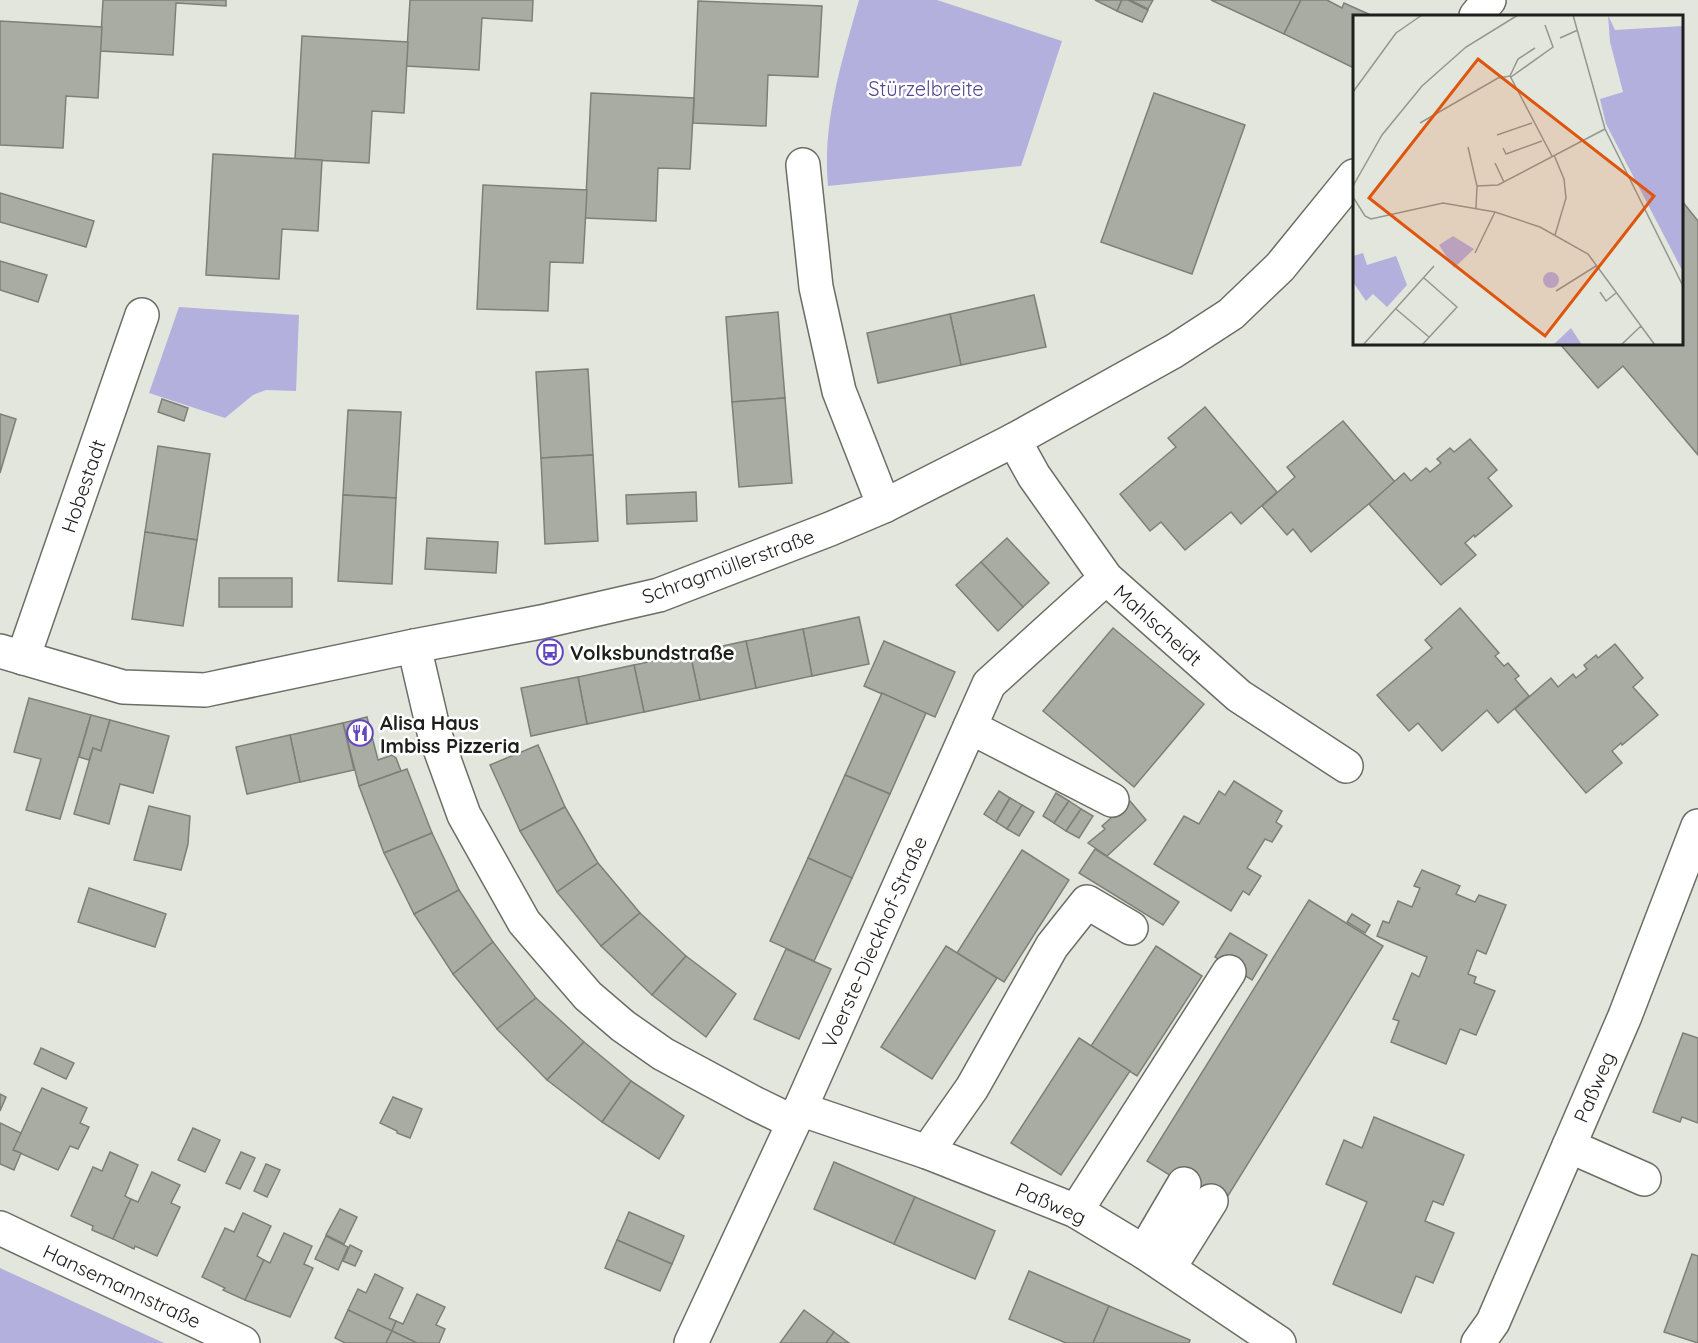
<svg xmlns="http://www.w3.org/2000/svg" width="1698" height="1343" viewBox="0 0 1698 1343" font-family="Quicksand,sans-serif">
	<rect width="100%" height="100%" fill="#e3e6dc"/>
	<g fill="#b4b0dd">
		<path d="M859 0H937L1062 41 1021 166 828 186C822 122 842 61 859 0Z"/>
		<polygon points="179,307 299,315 296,391 266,390 253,395 225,418 149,393"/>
		<polygon points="0,1268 164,1343 0,1343"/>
	</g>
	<g fill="#a9aca2" stroke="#7d8077" stroke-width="1.5">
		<polygon points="103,0 226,0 226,6 176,3 173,55 100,51"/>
		<polygon points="410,0 533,0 532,21 482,18 479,70 406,66"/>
		<polygon points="1095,0 1122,0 1117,11"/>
		<polygon points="1122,0 1128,0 1148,10 1142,22 1117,11"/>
		<polygon points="1130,0 1153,0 1148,9"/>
		<polygon points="1211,0 1301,0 1284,34"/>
		<polygon points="1301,0 1327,0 1342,8 1344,3 1373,16 1354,16 1354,68 1284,34"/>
		<polygon points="698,1 822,6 818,77 768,75 766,126 693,123"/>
		<polygon points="0,21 102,27 98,98 66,96 63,148 0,145"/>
		<polygon points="302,36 408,42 404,113 372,111 369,163 295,159"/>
		<polygon points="591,93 694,98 690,169 658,168 656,221 585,218"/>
		<polygon points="1154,93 1245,125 1192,274 1101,242"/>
		<polygon points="213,154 322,160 318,231 282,229 279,279 206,275"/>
		<polygon points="483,185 587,190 583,263 550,262 548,311 477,309"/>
		<polygon points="0,193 94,221 86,247 0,222"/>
		<polygon points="1682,201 1698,221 1698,455 1623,366 1598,388 1560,344 1682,344"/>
		<polygon points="0,261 47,275 38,302 0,290"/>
		<polygon points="1034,295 1046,347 961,365 950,314"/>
		<polygon points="778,312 785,398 732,402 726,317"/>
		<polygon points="950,314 961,365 878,383 867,333"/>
		<polygon points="588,369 593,455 541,458 536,372"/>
		<polygon points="785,398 792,483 739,487 732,402"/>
		<polygon points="162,399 188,408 184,421 158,412"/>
		<polygon points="1205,407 1277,492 1241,524 1231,512 1185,550 1161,522 1150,531 1120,494 1176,447 1168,438"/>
		<polygon points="348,410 401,412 396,498 343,495"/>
		<polygon points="0,414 16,419 0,473"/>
		<polygon points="1343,421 1395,482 1311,552 1293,529 1287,535 1262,506 1295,477 1287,467"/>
		<polygon points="1470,439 1497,470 1488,478 1512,506 1475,537 1474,535 1465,543 1476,555 1441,585 1369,504 1404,473 1411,481 1426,468 1430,472 1441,463 1437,459 1450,448 1454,452"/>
		<polygon points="158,446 210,454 197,540 145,532"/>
		<polygon points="593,455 598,541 545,544 541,458"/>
		<polygon points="696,492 697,521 627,524 626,495"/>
		<polygon points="343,495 396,498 392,584 338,581"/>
		<polygon points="145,532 197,540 183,626 132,619"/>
		<polygon points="427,538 498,542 496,573 425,569"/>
		<polygon points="1007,538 1049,583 1023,607 981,562"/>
		<polygon points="981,562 1023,607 998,631 956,585"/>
		<rect x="219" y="578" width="73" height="29"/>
		<polygon points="1460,608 1499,653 1495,656 1504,666 1508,663 1519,676 1515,679 1529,696 1498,723 1487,710 1442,751 1418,723 1409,731 1377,695 1432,648 1425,640"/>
		<polygon points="859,617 869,664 812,676 803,629"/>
		<polygon points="1113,628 1204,704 1134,787 1043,711"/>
		<polygon points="803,629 812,676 756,688 746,641"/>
		<polygon points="746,641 756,688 700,700 690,653"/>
		<polygon points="884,641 955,672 935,717 864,686"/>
		<polygon points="1615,644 1643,678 1633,687 1658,715 1622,745 1621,743 1612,751 1622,763 1586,793 1515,709 1551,678 1558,687 1573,674 1576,678 1587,669 1584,665 1596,655 1598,658"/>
		<polygon points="690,653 700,700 644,712 634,665"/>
		<polygon points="634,665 644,712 587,724 578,677"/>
		<polygon points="578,677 587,724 531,736 521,688"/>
		<polygon points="882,693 926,713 890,794 845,775"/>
		<polygon points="29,698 91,715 60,819 26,810 41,759 14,752"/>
		<polygon points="91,715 110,720 101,751 93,748 89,760 79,757"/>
		<polygon points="367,717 378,760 392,755 396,758 401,771 359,786 343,723"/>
		<polygon points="110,720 169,736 153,793 120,784 109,824 74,814 93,748 101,751"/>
		<polygon points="343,723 354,770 300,782 290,735"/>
		<polygon points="290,735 300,782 247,794 236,747"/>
		<polygon points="538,745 565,807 520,831 490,765"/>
		<polygon points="407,769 432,833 384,853 359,786"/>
		<polygon points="845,775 890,794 852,878 808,858"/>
		<polygon points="1234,781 1282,811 1276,822 1282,826 1272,842 1265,839 1247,868 1261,876 1249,895 1243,891 1231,911 1154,864 1184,816 1199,824 1219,791 1225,795"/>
		<polygon points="999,791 1010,798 996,822 984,814"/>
		<polygon points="1056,793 1069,801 1054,823 1043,816"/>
		<polygon points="1010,798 1022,805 1007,829 996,822"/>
		<polygon points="1069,801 1081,809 1066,831 1054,823"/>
		<polygon points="1130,801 1146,820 1107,856 1088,843 1105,829 1102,826"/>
		<polygon points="1022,805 1034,812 1019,836 1007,829"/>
		<polygon points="149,806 190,816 188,844 181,870 134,860"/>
		<polygon points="565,807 598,863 557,892 520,831"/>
		<polygon points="1081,809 1093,816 1079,838 1066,831"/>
		<polygon points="432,833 459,890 414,914 384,853"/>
		<polygon points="1095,849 1179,902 1163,925 1079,873"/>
		<polygon points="1022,850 1069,880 1004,982 957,953"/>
		<polygon points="808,858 852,878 814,961 770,941"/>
		<polygon points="598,863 640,913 601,946 557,892"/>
		<polygon points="1422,870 1460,886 1456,894 1475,902 1479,895 1506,905 1486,954 1477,950 1468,974 1476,977 1474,983 1495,991 1476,1035 1460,1029 1446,1064 1391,1042 1399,1021 1393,1019 1412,973 1419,977 1427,957 1377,936 1383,921 1389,923 1398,901 1412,907 1420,888 1414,886"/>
		<polygon points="89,888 166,914 155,947 78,922"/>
		<polygon points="459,890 493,942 453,974 414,914"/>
		<polygon points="1309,900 1383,946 1221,1207 1147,1161"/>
		<polygon points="640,913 686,956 652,995 601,946"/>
		<polygon points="1352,914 1370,925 1365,933 1347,922"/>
		<polygon points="1230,933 1267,955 1252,980 1215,957"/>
		<polygon points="493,942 536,998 497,1029 453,974"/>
		<polygon points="946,946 997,978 932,1079 881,1047"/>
		<polygon points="1156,946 1202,976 1137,1076 1091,1046"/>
		<polygon points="786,949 831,969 799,1039 754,1019"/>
		<polygon points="686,956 736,994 706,1037 652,995"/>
		<polygon points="536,998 584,1042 547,1080 497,1029"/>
		<polygon points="1683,1033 1698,1038 1698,1123 1682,1117 1680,1122 1653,1112"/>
		<polygon points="1079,1038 1130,1071 1061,1175 1011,1143"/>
		<polygon points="584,1042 631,1081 602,1122 547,1080"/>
		<polygon points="41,1048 74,1063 66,1079 34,1064"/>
		<polygon points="631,1081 684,1116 659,1159 602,1122"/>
		<polygon points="42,1088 87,1108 80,1123 89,1127 78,1149 70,1146 58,1170 13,1150"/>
		<polygon points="0,1094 6,1097 0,1111"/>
		<polygon points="393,1097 422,1109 410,1138 397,1133 397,1131 380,1123"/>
		<polygon points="1374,1117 1464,1155 1443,1205 1433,1201 1425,1221 1454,1233 1433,1283 1416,1276 1401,1313 1333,1284 1367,1202 1326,1184 1344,1140 1362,1148"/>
		<polygon points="0,1123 21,1133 13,1150 21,1153 14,1170 0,1164"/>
		<polygon points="193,1128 220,1140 205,1172 178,1160"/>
		<polygon points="110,1152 138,1165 125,1196 131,1199 113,1239 92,1230 93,1226 71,1216 93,1167 102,1171"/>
		<polygon points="241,1152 255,1158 240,1189 226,1183"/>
		<polygon points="834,1162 915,1197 894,1244 814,1209"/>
		<polygon points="266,1164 280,1170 267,1197 254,1191"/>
		<polygon points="152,1172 180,1185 171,1203 180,1207 157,1256 135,1246 134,1249 113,1239 131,1199 138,1202"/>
		<polygon points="915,1197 995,1231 975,1279 894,1244"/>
		<polygon points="340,1209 357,1217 344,1244 326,1235"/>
		<polygon points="629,1212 684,1236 672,1264 617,1240"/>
		<polygon points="243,1213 271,1226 257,1256 264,1260 245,1300 223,1290 225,1288 202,1277 225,1228 234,1232"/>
		<polygon points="284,1233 312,1246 304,1264 313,1268 290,1317 245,1300 264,1260 270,1263"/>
		<polygon points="326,1236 348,1247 338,1270 315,1259"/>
		<polygon points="617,1240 672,1264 660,1291 605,1268"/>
		<polygon points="350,1245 362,1251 355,1266 343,1261"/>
		<polygon points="1692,1254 1698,1256 1698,1343 1664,1332"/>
		<polygon points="1029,1271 1109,1306 1093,1343 1066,1343 1009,1319"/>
		<polygon points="375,1274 403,1288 389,1318 396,1321 392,1331 348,1310 358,1289 366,1293"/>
		<polygon points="417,1294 445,1307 436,1325 445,1329 439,1343 417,1343 392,1331 396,1321 403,1324"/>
		<polygon points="1109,1306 1190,1340 1189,1343 1093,1343"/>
		<polygon points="348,1310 392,1331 386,1343 345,1343 335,1338"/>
		<polygon points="804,1310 834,1332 826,1343 780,1343"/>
		<polygon points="392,1331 417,1343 386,1343"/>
		<polygon points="834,1332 849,1343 826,1343"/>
	</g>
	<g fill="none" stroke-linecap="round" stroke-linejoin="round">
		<g stroke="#6c6e65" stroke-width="36">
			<g id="minor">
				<polyline points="1476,16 1489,0"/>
				<polyline points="803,165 816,287 839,391 884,506"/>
				<polyline points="1014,440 1034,476 1106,578 1239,696 1346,766"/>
				<polyline points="414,646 434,732 464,815 524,922 588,996 623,1026 663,1054 754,1103 793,1122"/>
				<polyline points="0,651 123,687 205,690 414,646 541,622 659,595 830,529 884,506 1014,440 1174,351 1231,314 1280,267 1354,176"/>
				<polyline points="23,658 142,315"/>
				<polyline points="970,727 1112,800"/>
				<polyline points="800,1109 927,1152 1076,1211 1144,1252 1279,1343"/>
				<polyline points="1569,1146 1644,1179"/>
				<polyline points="927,1152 972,1088 1052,946 1087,902 1131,928"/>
				<polyline points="1076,1211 1229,972"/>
				<polyline points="0,1228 243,1343"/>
				<polyline points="1144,1252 1184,1184"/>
				<polyline points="1169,1268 1211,1201"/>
				<polyline points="691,1343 800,1109 989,684 1106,578"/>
				<polyline points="1478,1343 1493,1322 1625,1016 1698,826"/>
			</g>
		</g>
		<use href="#minor" stroke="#fff" stroke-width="33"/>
	</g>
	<defs>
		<g id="bus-ring" transform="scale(1.35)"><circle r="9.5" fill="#fff" stroke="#6346bf" stroke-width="1.5"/><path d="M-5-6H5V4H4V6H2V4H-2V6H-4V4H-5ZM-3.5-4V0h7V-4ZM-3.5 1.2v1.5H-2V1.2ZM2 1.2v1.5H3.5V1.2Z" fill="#6346bf"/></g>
		<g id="restaurant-ring" transform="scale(1.35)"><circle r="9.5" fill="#fff" stroke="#6346bf" stroke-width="1.5"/><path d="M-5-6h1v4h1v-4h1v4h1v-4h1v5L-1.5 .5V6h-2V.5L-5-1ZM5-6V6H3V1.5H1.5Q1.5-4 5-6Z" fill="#6346bf"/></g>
	</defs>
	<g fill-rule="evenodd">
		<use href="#bus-ring" x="550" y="652"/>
		<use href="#restaurant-ring" x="360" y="733"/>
	</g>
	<g text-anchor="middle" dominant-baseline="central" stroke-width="5" stroke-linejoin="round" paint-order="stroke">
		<g font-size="20" fill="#554891" stroke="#fff">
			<text x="926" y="88">Stürzelbreite</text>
		</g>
		<g font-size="20" fill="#1e1f1c" stroke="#fff">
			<text transform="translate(83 486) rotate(-71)">Hobestadt</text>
			<text transform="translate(728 566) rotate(-20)">Schragmüllerstraße</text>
			<text transform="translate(1158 625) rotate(42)">Mahlscheidt</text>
			<text transform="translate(874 942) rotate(-66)">Voerste-Dieckhof-Straße</text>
			<text transform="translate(1594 1087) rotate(-67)">Paßweg</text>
			<text transform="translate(1051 1203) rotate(24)">Paßweg</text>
			<text transform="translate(122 1286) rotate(25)">Hansemannstraße</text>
		</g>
		<g font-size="20" font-weight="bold" fill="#1e1f1c" stroke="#fff" text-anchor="start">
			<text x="570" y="652">Volksbundstraße</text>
			<text x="380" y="722">Alisa Haus<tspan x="380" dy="23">Imbiss Pizzeria</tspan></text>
		</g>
	</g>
	<g transform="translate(1353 15)">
		<rect width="330" height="330" fill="#e3e6dc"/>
		<path d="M255 0 262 15 330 11V257L253 109 247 84 270 77 257 27ZM100 221 121 234 101 253 86 230ZM10 238 14 250 43 241 54 270 34 292 20 279 13 286 0 267V241ZM190 265a8 8 0 1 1 16 0a8 8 0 1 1-16 0ZM218 313 229 330H200Z" fill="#b4b0dd"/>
		<path fill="none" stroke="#94968f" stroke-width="1.5" d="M220 0 252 114 330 271M207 23 225 15M157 61 165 44 182 33M158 62 200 32 192 10M0 77 43 18 69 0M67 108 145 63 157 61 199 141M144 120 179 108M115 132 124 171 123 193M150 133 153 139 189 126M201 140 211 164 213 183 202 220M142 148 151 167M0 171 29 120 69 71 113 32 165 0M124 171 145 170 252 114M0 182 12 201 18 204 90 188 142 197 187 212 235 239 302 330M122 238 142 197M203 276 243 251M247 277 253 286 263 278M43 294 76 322M10 330 81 251M69 330 104 292 71 263M268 330 288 311"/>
		<path fill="#de560d" fill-opacity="0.15" stroke="#de560d" stroke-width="3" d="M125 44 301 181 192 321 16 183Z"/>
		<rect width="330" height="330" fill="none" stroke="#1e1f1c" stroke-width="3"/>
	</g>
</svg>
